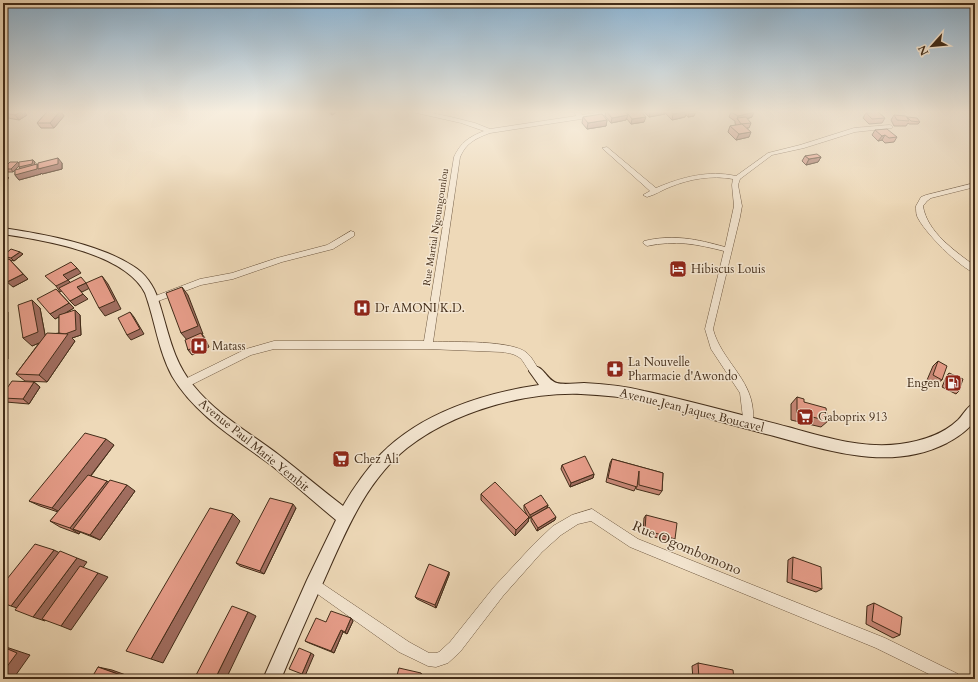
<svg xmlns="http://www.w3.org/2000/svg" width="978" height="682" viewBox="0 0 978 682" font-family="Cardo,serif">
	<rect width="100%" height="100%" fill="#eed9b8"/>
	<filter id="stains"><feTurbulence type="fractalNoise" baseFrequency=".005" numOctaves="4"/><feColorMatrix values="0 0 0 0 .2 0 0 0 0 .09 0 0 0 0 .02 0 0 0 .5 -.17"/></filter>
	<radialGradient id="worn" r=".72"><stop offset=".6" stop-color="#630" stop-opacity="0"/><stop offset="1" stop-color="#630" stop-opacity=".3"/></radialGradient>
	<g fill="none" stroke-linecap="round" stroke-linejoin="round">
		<g stroke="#6e5841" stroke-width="1">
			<g id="street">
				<polygon points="13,111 15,112 15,114 3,120 3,116"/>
				<path d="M408 111H422L451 117 475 123 490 129 576 116 574 111H580L582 115 607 111H623L620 113 490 133C476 138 466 143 460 157L433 342C455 342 512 340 527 353 532 357 535 364 538 368L540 371 538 374C529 377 526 363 520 358 515 354 509 353 502 352L428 349H274L251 355 187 387 184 388 181 387 179 384 181 381 246 349 274 341H424L454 157C461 142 469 137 484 131L461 123Z"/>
				<path d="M890 125 892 126V128L855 132 804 148 772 155 740 179 738 185 742 206 740 217 713 329C721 360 751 378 753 411 753 416 754 421 752 426L748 427 744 426 740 393 711 349 705 329 724 251C696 244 676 240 647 246L643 243 644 241C673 234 697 239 725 247L734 206 732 185 733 179C711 175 690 179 670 187 662 190 655 195 647 197L643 195 650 191 602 148 607 147 656 188C682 177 708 170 736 176L768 153 800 145 854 128Z"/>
				<path d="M975 183V187L931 198 927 201 923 206C927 232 955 251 975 266V273C960 268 923 231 917 216 916 213 916 209 916 206L921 197 926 195Z"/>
				<polygon points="351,231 354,232 354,236 333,249 282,262 233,279 201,285 153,303 149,300 150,298 200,279 232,273 277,258 327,245"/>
				<polygon points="592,509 638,539 885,638 958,674 960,679 939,679 876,648 630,547 591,521 578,524 561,535 542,552 503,596 460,652 448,663 436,667 428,666 399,652 309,588 307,584 309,580 313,578 317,580 409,642 429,653 436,653 439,652 450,642 494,587 534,544 553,526 572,515"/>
			</g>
		</g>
		<g stroke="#432d19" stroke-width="2">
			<path id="secondary" d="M3 228C43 234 99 244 133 266 145 273 154 286 158 299 168 329 172 360 193 385 216 414 250 433 279 455 301 472 322 490 343 506 354 487 366 470 381 454 421 413 484 393 539 385L529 371 531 367C543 363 546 380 557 383 564 385 576 383 584 383 604 384 625 386 644 391 692 401 740 415 788 427 825 437 862 449 900 444 922 441 942 435 958 420 964 414 967 406 975 403 975 407 976 412 975 417 973 428 956 438 947 443 888 473 825 449 766 434 726 423 687 413 647 402 625 397 603 395 581 394 523 392 453 412 407 448 366 481 346 531 325 578 310 611 295 645 281 679H263L307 580 336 520C314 502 293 483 271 465 236 439 195 415 172 376 158 350 155 320 145 293 125 253 43 240 3 234Z"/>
		</g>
		<use href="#street" fill="#f4e6d1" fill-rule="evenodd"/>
		<use href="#secondary" fill="#f4e6d1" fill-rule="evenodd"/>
	</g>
	<g fill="#c58675" stroke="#432d19" fill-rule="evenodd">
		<polygon points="42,111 61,111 64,116 54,128 41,128 37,123 47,112"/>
		<polygon points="327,111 338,111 332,115"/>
		<polygon points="606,111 641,111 644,122 631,124 627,119 626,120 611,123 605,116"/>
		<polygon points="643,111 698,111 696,111 694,116 688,117 686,115 685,117 672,120 665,113 665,114 649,117"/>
		<polygon points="867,111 877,111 885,118 882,123 869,124 863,118"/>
		<polygon points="731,112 752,117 747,119 751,123 749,128 747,128 749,137 736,140 728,132 730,126 736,125 735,123 735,121 729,117"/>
		<polygon points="5,113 27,115 19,120 8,118"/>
		<polygon points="894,115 907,118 920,122 918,124 909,124 908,123 906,126 894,126 891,120"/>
		<polygon points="583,117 607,120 606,126 587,129 582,123"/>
		<polygon points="875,130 897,137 894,142 885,143 882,140 878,141 872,135"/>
		<polygon points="805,156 821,157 818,162 806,165 802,161"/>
		<path d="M33 160 35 162 34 165 38 166 62 163V169L42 174 41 173V174L19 180 15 175V170L13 172H5L3 170V169L18 162 19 163ZM19 166 20 169 15 170Z"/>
		<polygon points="3,249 6,253 23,254 14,261 10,260 28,279 13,287 8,259 5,258 3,256"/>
		<polygon points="56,289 74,308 67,312 80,315 81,335 72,338 75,341 47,382 25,381 16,374 39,343 32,346 32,300 40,308 45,335 59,333 59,317 55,319"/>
		<polygon points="938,361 942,380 936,384 927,380 933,366"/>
		<polygon points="949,373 959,391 956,394 942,387 947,375"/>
		<polygon points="34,382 40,387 29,404 6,402 3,400 3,394"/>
		<polygon points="797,397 804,402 828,421 821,427 791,420 791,404"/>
		<polygon points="114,445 91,476 135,491 100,540 80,532 79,534 60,527 50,521 58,512 40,506 29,501"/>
		<polygon points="612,459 663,473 662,491 659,495 636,489 636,487 634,491 606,482 610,463"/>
		<polygon points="562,465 594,474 593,478 570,487 561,469"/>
		<polygon points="481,494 527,515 524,509 524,505 548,505 547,508 555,520 537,531 531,521 531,517 530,518 529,518 528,522 515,536 481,500"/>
		<polygon points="296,508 264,574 240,566 236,563"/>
		<polygon points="646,515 675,539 673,542 643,534 644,518"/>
		<polygon points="793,557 822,589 816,592 787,582 788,560"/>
		<polygon points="449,572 449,575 436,608 417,599 415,597"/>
		<polygon points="874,603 900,635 893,638 866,624 867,606"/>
		<polygon points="351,618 353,621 347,634 343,632 334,653 309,643 305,641 326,622"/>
		<polygon points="698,663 734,679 693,679 692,666"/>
	</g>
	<g fill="#a06d5f" stroke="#432d19">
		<polygon points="22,111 24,111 27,115 19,120 15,115"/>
		<polygon points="60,111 61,111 64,116 54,128 50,123"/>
		<polygon points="331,111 338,111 332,115"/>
		<polygon points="655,111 665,111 665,114 649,117 650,112"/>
		<polygon points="689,111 696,111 694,116 688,117"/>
		<polygon points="687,112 685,117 672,120 673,114"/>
		<polygon points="754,112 752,117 739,121 737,119 738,116"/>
		<polygon points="628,115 626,120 611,123 612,118"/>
		<polygon points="646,117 644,122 631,124 632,119"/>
		<polygon points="607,120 606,126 587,129 588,123"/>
		<polygon points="751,132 749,137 736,140 739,134"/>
		<polygon points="885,135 882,140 878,141 882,136"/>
		<polygon points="821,157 818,162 806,165 809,159"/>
		<polygon points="58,158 62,163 62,169 42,174 41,173 41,174 19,180 15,175 37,164 40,169"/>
		<polygon points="33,160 35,162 34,167 21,170 19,167"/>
		<polygon points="18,162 20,165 13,172 11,169"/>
		<polygon points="7,176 9,178 3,181 3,177"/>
		<polygon points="3,249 6,253 3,256"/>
		<polygon points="20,252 23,254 14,261 11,258"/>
		<polygon points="77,268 81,273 68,280 73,285 60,292 56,286 63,275"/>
		<polygon points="23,274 28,279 13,287 7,282"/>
		<polygon points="102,276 108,284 121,309 105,316 99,308"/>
		<polygon points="86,283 90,288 82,292 77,287"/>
		<polygon points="182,287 188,295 203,334 202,334 205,338 209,347 192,355 188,350 187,340 181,333"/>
		<polygon points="83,294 88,299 75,306 70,301"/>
		<polygon points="32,300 40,308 46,340 32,346 23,338"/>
		<polygon points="69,303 74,308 55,319 50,314"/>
		<polygon points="3,307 8,312 8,359 3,361"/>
		<polygon points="75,310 80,315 81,335 72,338 75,341 47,382 39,375"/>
		<polygon points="130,312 134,317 144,334 131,340 127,335"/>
		<polygon points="34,382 40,387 29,404 23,399"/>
		<polygon points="106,439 114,445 62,513 52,508"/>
		<polygon points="594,474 593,478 570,487 571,483"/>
		<polygon points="107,481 115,487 73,529 80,532 79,534 70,528"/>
		<polygon points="127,485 135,491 100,540 90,535"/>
		<polygon points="293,504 296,508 264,574 260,571"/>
		<polygon points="548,505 547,508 530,518 530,515"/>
		<polygon points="233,514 240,521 163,663 151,659"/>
		<polygon points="529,517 528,522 515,536 516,530"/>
		<polygon points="556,517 555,520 537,531 538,528"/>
		<polygon points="54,550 64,555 23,610 11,606"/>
		<polygon points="77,558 87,562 45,621 33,617"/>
		<polygon points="449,572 449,575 436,608 435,605"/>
		<polygon points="98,573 108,577 71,630 61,626"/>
		<polygon points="248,612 256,616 226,679 215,679"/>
		<polygon points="351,618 353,621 347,634 345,632"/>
		<polygon points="341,630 343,632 334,653 331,651"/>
		<polygon points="3,646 30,655 13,679 3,679"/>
		<polygon points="311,653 314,655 305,676 302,674"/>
		<polygon points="98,667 112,670 137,679 132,679"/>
		<polygon points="421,673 423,675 422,679 420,679"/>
	</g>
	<g fill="#e59c88" stroke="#432d19">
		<polygon points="7,111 22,111 15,115 5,113"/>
		<polygon points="48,111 60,111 50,123 37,123"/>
		<polygon points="606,111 624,111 628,115 612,118"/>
		<polygon points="626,111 641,111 646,117 632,119"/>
		<polygon points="670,111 686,111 687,112 673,114"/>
		<polygon points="733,111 753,111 754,112 738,116 731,112"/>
		<polygon points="868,111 877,111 885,118 872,119 866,113 870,113"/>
		<polygon points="602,114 607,120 588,123 583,117"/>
		<polygon points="894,115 906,116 909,121 897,120"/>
		<polygon points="746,117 751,123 741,124 737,118"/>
		<polygon points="907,117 917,118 920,122 911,121"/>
		<polygon points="742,124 751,132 739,134 730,126"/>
		<polygon points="887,129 897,137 889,138 885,135 882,136 875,130"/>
		<polygon points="817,154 821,157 809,159 805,156"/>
		<polygon points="58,158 58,164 38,169 38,163"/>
		<polygon points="33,160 32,164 19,167 19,162"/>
		<polygon points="10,162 18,162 11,169 3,169"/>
		<polygon points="37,164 37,169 15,175 15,170"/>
		<polygon points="5,173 7,176 3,177 3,174"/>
		<polygon points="11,249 20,252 11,258 3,256"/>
		<polygon points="9,259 23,274 7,282 3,278 3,262"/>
		<polygon points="71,262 77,268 63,275 68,280 56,286 45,276"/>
		<polygon points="102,276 115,301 99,308 86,283"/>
		<polygon points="81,277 86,283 77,287 83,294 70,301 59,288"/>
		<polygon points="182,287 198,326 181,333 166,293"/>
		<polygon points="56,289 69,303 50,314 37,299"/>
		<polygon points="32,300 38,332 23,338 18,305"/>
		<polygon points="75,310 76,330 65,334 59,333 59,315"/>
		<polygon points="130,312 140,329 127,335 118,318"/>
		<polygon points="47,333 68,334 39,375 16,374"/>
		<polygon points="201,333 206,342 188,350 185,340"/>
		<polygon points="938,361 947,366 942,380 933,375"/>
		<polygon points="949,373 963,379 959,391 945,385"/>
		<polygon points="12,381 34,382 23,399 3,398 3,394"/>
		<polygon points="797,397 804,399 804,402 826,408 828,421 797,413"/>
		<polygon points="85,433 106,439 52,508 29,501"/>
		<polygon points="585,456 594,474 571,483 562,465"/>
		<polygon points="612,459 663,473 662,491 639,485 639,471 637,487 608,478"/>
		<polygon points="88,475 107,481 70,528 50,521"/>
		<polygon points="110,480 127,485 90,535 73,529"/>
		<polygon points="495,482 529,517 516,530 481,494"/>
		<polygon points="541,495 548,505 530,515 524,505"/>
		<polygon points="270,498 293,504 260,571 236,563"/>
		<polygon points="549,507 556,517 538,528 531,517"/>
		<polygon points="210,508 233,514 151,659 126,651"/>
		<polygon points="646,515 677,523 675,539 645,530"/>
		<polygon points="35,544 54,550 11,606 3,603 3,584"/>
		<polygon points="60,551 77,558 33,617 15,610"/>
		<polygon points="793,557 821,567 822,589 792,579"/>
		<polygon points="429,564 449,572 435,605 415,597"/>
		<polygon points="80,566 98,573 61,626 42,619"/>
		<polygon points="874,603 902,617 900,635 872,621"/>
		<polygon points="232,606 248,612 215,679 194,679"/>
		<polygon points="331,611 351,618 345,632 341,630 331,651 305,641 316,618 326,622"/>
		<polygon points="3,647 17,653 3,672"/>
		<polygon points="299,648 311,653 302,674 289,669"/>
		<polygon points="698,663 733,670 734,679 699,679"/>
		<polygon points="98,667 132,679 91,679"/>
		<polygon points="399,668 421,673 420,679 396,679"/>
	</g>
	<linearGradient id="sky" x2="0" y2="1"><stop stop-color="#8bb5d6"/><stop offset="0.54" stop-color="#f7eedf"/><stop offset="1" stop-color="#f7eedf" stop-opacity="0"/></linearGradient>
	<rect width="978" height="207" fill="url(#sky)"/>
	<defs>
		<g id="hotel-square" transform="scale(0.9)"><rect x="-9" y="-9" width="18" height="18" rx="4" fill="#8f2418" stroke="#f4e6d1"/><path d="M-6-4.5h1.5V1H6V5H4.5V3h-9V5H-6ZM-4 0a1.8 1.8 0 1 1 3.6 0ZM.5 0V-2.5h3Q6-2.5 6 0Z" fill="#fff"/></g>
		<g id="hospital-square" transform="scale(0.9)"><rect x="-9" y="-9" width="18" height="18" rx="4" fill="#8f2418" stroke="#f4e6d1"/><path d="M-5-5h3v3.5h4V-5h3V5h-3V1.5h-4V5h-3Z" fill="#fff"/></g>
		<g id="pharmacy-square" transform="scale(0.9)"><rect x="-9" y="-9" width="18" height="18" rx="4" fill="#8f2418" stroke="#f4e6d1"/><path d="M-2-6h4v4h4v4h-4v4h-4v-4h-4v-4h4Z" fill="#fff"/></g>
		<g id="fuel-square" transform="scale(0.9)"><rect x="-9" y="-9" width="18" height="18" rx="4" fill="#8f2418" stroke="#f4e6d1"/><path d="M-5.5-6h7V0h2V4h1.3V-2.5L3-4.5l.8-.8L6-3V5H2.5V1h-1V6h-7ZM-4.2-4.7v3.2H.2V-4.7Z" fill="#fff"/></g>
		<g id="supermarket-square" transform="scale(0.9)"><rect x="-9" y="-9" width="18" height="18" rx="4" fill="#8f2418" stroke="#f4e6d1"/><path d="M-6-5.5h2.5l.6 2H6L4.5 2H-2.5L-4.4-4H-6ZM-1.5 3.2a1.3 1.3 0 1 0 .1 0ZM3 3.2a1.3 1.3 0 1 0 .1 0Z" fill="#fff"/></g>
	</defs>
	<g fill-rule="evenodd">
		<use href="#hotel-square" x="678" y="269"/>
		<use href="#hospital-square" x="362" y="308"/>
		<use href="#hospital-square" x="199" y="346"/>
		<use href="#pharmacy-square" x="615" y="369"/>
		<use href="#fuel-square" x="953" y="383"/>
		<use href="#supermarket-square" x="805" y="417"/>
		<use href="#supermarket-square" x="341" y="459"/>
	</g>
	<g text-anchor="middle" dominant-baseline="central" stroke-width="3" stroke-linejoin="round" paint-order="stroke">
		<g font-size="10" fill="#432d19" stroke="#f4e6d1">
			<text transform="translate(436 227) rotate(-81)">Rue Martial Ngoungounlou</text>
		</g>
		<g font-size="12" fill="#432d19" stroke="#f4e6d1" text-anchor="start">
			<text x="691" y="269">Hibiscus Louis</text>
			<text x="375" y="308">Dr AMONI K.D.</text>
			<text x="212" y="346">Matass</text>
			<text x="628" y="362">La Nouvelle<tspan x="628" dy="14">Pharmacie d'Awondo</tspan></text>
			<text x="940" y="383" text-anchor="end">Engen</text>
			<text x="818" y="417">Gaboprix 913</text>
			<text x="354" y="459">Chez Ali</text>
		</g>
		<g font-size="12" fill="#432d19" stroke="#f4e6d1">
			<text transform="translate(692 410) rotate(14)">Avenue Jean Jaques Boucavel</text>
			<text transform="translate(254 445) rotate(39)">Avenue Paul Marie Yembit</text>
		</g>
		<g font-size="14" fill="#432d19" stroke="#f4e6d1">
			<text transform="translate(687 548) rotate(23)">Rue Ogombomono</text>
		</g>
	</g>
	<rect width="978" height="682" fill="none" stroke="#eed9b8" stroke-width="16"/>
	<rect x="4" y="4" width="970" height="674" fill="none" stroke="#432d19" stroke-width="2"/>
	<rect x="8" y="8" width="962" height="666" fill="none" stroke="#432d19"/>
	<g transform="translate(932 46) rotate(243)" stroke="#f4e6d1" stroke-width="3" paint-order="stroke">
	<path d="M0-3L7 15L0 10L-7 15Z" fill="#432d19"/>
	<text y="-6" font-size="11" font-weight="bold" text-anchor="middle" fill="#432d19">N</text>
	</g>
	<rect width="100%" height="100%" filter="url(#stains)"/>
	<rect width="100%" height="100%" fill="url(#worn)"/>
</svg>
